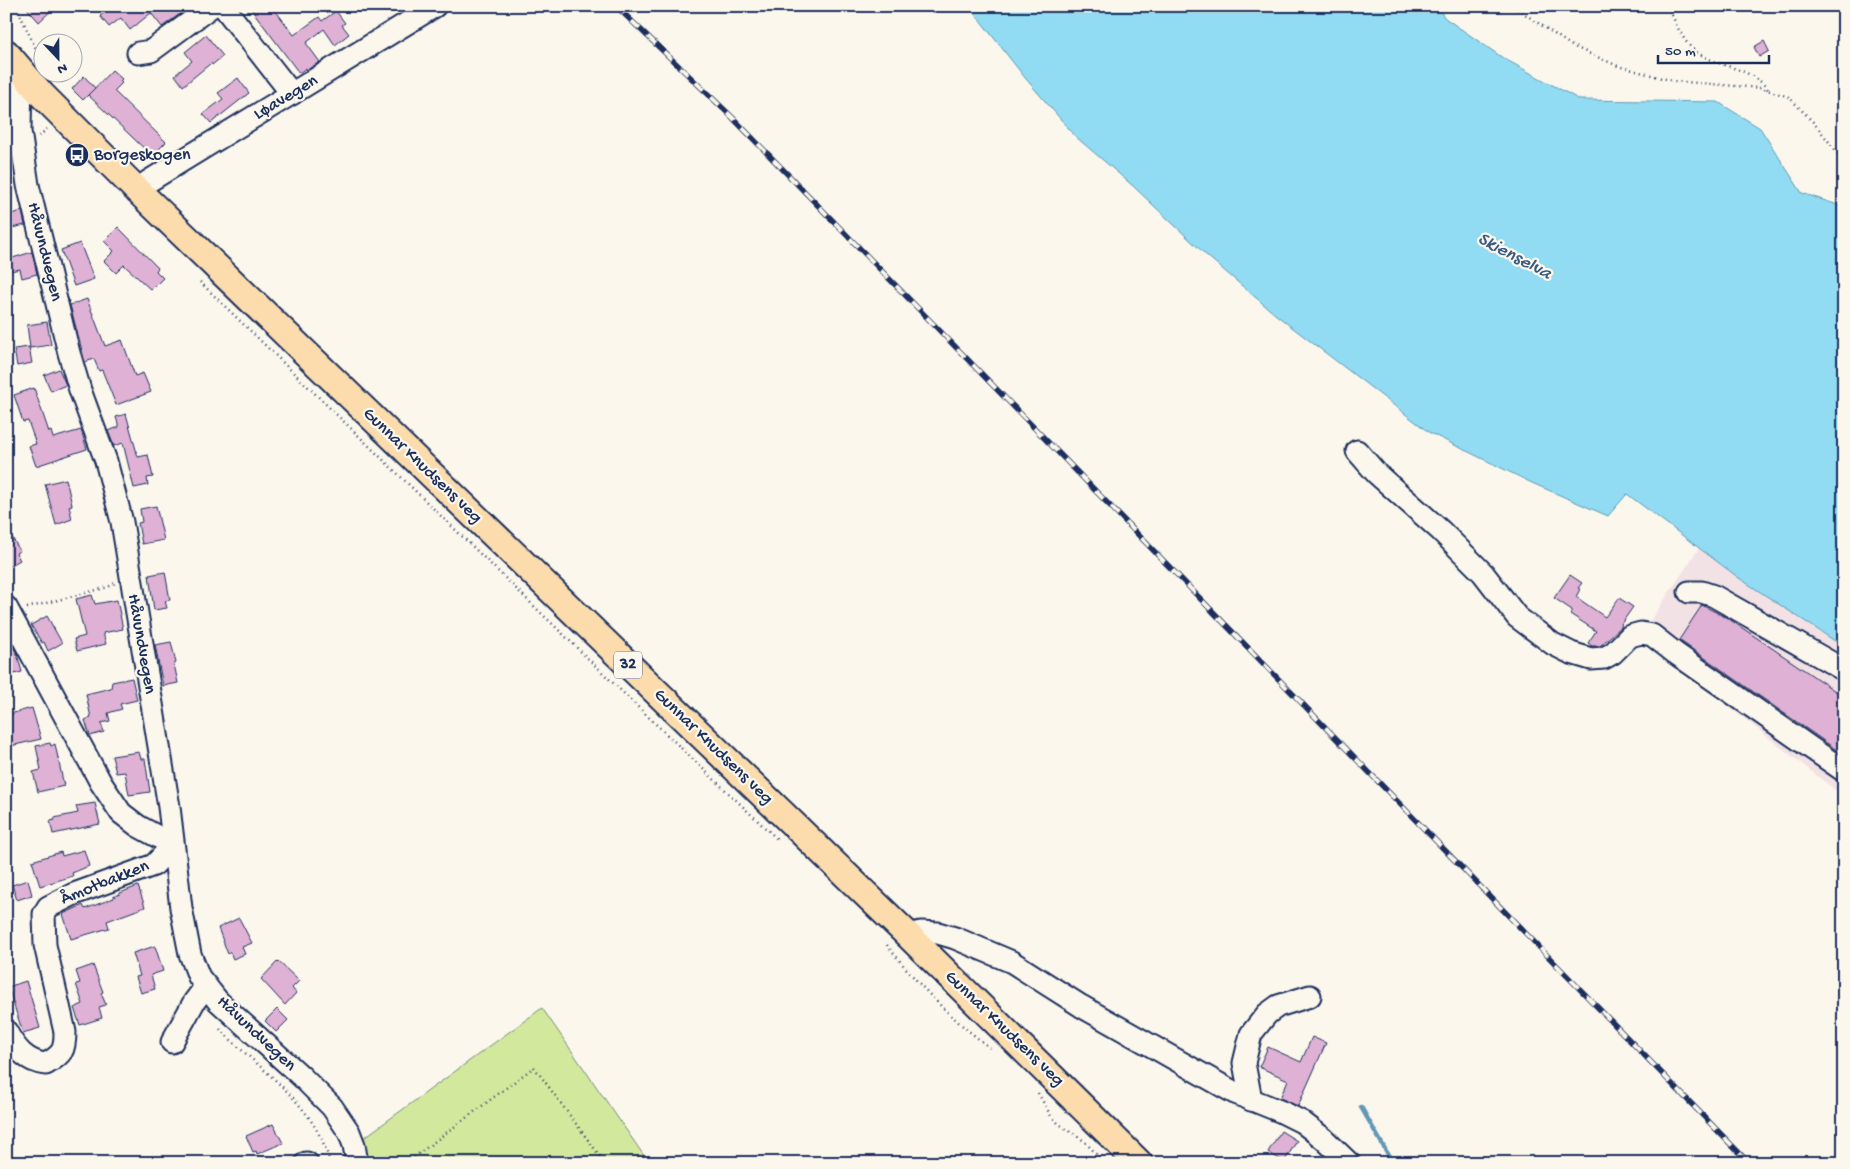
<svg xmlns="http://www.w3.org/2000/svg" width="1850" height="1169" viewBox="0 0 1850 1169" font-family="'Gochi Hand',sans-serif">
	<rect width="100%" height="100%" fill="#fbf7ec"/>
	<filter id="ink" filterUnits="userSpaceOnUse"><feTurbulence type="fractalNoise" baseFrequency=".02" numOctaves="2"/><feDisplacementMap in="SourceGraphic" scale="10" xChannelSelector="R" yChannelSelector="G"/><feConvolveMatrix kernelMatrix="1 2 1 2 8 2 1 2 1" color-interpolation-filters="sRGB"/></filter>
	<g filter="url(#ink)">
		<polygon fill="#f2e2e5" points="1699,548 1739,578 1844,647 1844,797 1657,650 1642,633"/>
		<polygon fill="#d1e89d" stroke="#768c7e" points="542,1008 649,1163 357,1163 354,1145"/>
		<polygon fill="#91dcf2" stroke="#6297b7" points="969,6 1436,6 1445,18 1503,58 1580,100 1718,102 1760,128 1802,193 1844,207 1844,647 1739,578 1627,494 1608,516 1532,483 1430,433 1276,315 1206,255 1133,186 1076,137 1026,79"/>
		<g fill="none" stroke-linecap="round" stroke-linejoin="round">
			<polyline stroke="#6297b7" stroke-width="4.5" points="1361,1107 1393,1163"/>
		</g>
		<g fill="#deb1d5" stroke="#1b2f5e">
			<polygon points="25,6 56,6 39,22"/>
			<polygon points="112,6 181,6 184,11 162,27 151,13 130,30 121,18 109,27 100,16"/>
			<polygon points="249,6 272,6 294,35 319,17 322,21 336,11 345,23 342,25 349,34 335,45 324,29 306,43 320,62 307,70 306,68 299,73"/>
			<polygon points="206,35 223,56 212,65 211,63 183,86 175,75 192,61 185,52"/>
			<polygon points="1764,41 1769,51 1759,57 1754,47"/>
			<polygon points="112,70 122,79 120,81 122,83 114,91 166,142 152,156 88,95"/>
			<polygon points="84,76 95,88 83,100 72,89"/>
			<polygon points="238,78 249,93 211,123 203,114 223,99 218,93"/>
			<polygon points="22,211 25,225 12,228 8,215"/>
			<polygon points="118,227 158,268 156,271 163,278 151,290 124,265 116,273 104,261 114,251 104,241"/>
			<polygon points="80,243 94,279 74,286 61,250"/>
			<polygon points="32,252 37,274 22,278 20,269 6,272 6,260"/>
			<polygon points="87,299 105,346 122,340 135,376 143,373 151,392 116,405 102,370 99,371 94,359 85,362 70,305"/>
			<polygon points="47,322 51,345 30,348 27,325"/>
			<polygon points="29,347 32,363 17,366 14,349"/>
			<polygon points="59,369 66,385 51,391 44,375"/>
			<polygon points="34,388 49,432 51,431 53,438 81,430 87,449 36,466 29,446 36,444 28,421 23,422 14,395"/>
			<polygon points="126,414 138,457 148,455 153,477 147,478 148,485 134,488 123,443 114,446 108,431 119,427 116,417"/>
			<polygon points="66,479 72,505 69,506 72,519 56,525 45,484"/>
			<polygon points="156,506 164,540 142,544 138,523 142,522 140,509"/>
			<polygon points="6,527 20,551 16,553 20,560 6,568"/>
			<polygon points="165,572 170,600 165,601 167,608 154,610 149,575"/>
			<polygon points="1570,575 1582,583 1578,588 1580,589 1576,597 1605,617 1619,598 1633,607 1621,624 1622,626 1600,646 1592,646 1588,643 1596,631 1570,614 1572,610 1554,598"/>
			<polygon points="92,595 95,604 117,600 123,629 103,633 106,644 77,651 74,639 85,636 76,599"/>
			<polygon points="1702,605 1729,619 1844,697 1844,755 1679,640"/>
			<polygon points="47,616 62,643 48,651 44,642 42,643 31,625"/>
			<polygon points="6,634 17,654 22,672 6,676"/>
			<polygon points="171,642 176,663 174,664 178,683 163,686 155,645"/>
			<polygon points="132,678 137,700 120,704 122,709 108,713 110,721 101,723 104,732 90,736 85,720 91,718 86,694 111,688 112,682"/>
			<polygon points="32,708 41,739 6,747 6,715"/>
			<polygon points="50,743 51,746 55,744 64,786 38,792 33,772 41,770 36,746"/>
			<polygon points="139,752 141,759 145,759 150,792 129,795 125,772 116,773 112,756"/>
			<polygon points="95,803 100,824 53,834 50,821 55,820 54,818 78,813 76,806"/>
			<polygon points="84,850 89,866 72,873 73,876 40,886 32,861 61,852 62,856"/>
			<polygon points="28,880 32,895 17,900 12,885"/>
			<polygon points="138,886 145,907 107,921 109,928 71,939 63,914 83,905 85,909 114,898 113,897 120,894 120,893"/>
			<polygon points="239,918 252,943 242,947 245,954 233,959 230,952 228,954 218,928"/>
			<polygon points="155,946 163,971 151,975 155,989 141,993 136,977 140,976 133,953"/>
			<polygon points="278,961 299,981 292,988 296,993 285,1005 261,979"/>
			<polygon points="93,965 103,992 101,993 106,1005 99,1007 102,1018 80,1025 74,1008 83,1004 76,984 80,983 76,971"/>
			<polygon points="26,981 40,1028 23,1033 8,987"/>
			<polygon points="277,1009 288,1020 276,1032 265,1021"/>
			<polygon points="1312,1037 1326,1043 1298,1106 1280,1098 1288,1080 1259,1067 1268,1047 1301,1062"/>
			<polygon points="273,1124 283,1143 257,1154 256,1151 253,1152 246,1136"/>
			<polygon points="1281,1131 1297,1141 1284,1162 1268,1152"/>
		</g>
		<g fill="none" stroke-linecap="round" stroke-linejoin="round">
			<g stroke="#1b2f5e" stroke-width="25">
				<g id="minor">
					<polyline points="223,6 292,94"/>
					<polyline points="138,53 151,51 212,6"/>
					<polyline points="21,72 20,131 28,185 69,353 80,390 106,461 122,522 169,807 181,908 190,954 199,977 218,1001 301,1076 332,1107 349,1132 354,1145 357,1163"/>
					<polyline points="137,190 149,181 435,6"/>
					<polyline points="1357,451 1377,474 1441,531 1483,573 1517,617 1553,644 1571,653 1591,659 1604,658 1613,653 1630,636 1641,633 1652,635 1675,653 1844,771"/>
					<polyline points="1689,592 1702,592 1714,596 1844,670"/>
					<path d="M6 607 101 783 121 813 138 826 173 845 154 865 74 894 48 907 44 914 45 945 65 1032C65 1050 63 1054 46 1064 26 1062 15 1048 6 1031"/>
					<polyline points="908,935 921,932 938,933 955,938 1012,962 1081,1006 1235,1093 1282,1112 1302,1122 1324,1139 1349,1163"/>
					<polyline points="172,1042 194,1002 206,986"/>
					<polyline points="1251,1100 1244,1063 1251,1034 1267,1014 1278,1006 1310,996"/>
					<polyline points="306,1163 307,1163"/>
				</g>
			</g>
			<g stroke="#1b2f5e" stroke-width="30">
				<polyline id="major" points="6,53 42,95 137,190 908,935 1139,1163"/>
			</g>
			<g stroke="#1b2f5e" stroke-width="2.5" stroke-dasharray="1 4" stroke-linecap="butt">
				<polyline points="16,6 42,62"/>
				<polyline points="1513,6 1572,46 1618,66 1673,81 1761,88 1789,97 1814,123 1844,161"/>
				<path d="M1668 6C1675 21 1681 39 1694 50 1716 68 1752 66 1769 91"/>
				<polyline points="39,136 47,129"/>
				<polyline points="200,282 640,709 777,839"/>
				<polyline points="27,608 108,587 115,583"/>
				<path d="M887 945C920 987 950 1018 993 1050"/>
				<path d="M220 1029C261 1072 314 1101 330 1163"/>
				<polyline points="1038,1093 1051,1116 1059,1124 1084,1141 1105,1163"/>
				<polyline points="406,1163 534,1067 605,1163"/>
			</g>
			<use href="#minor" stroke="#fbf7ec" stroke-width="21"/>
			<use href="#major" stroke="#fcdcac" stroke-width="26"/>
			<g stroke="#1b2f5e" stroke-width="5.5">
				<polyline id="rail" points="616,6 732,117 1749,1163"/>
			</g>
			<use href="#rail" stroke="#fbf7ec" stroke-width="4" stroke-dasharray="11" stroke-linecap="butt"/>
		</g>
	</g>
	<defs>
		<g id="bus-disc" transform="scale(1.25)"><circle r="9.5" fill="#1b2f5e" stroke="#fbf7ec"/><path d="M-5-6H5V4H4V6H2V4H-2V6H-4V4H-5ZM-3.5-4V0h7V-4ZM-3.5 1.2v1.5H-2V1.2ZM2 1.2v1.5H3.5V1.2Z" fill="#fff"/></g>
	</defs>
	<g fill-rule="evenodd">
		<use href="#bus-disc" x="77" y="155"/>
	</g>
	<g text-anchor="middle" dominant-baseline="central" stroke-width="4.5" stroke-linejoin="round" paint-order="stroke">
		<rect fill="#fbf7ec" stroke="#5e6b89" stroke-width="1" x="614" y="651.5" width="28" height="27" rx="4"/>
		<g font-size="16" font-weight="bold" fill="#1b2f5e">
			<text x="628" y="665">32</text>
		</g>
		<g font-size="18" fill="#1b2f5e" stroke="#fbf7ec">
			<text transform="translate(286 98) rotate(-31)">Løavegen</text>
			<text transform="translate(44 252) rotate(76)">Håvundvegen</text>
			<text transform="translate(422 466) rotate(44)">Gunnar Knudsens veg</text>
			<text transform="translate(141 644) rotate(80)">Håvundvegen</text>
			<text transform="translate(713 747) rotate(44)">Gunnar Knudsens veg</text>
			<text transform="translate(105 883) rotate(-22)">Åmotbakken</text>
			<text transform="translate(1004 1029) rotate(44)">Gunnar Knudsens veg</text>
			<text transform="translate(256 1034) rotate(43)">Håvundvegen</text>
		</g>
		<g font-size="18" fill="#1b2f5e" stroke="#fbf7ec" text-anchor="start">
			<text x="94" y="155">Borgeskogen</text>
		</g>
		<g font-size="19" font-style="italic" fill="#385a83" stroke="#fbf7ec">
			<text transform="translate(1514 257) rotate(28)">Skienselva</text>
		</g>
	</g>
	<rect width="1850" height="1169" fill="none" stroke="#fbf7ec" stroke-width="25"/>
	<rect x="12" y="12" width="1825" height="1144" fill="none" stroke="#1b2f5e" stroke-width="2" filter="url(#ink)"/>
	<g transform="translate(58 58) rotate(158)"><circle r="24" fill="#fbf7ec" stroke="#a1a7b3"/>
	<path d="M0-4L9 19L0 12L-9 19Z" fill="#1b2f5e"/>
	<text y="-8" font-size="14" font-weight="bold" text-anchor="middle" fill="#1b2f5e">N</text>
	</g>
	<path d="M1658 55v8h111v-8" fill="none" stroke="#1b2f5e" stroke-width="2.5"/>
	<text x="1665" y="55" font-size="15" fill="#1b2f5e" stroke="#fbf7ec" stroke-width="4" paint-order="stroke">50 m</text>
</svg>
